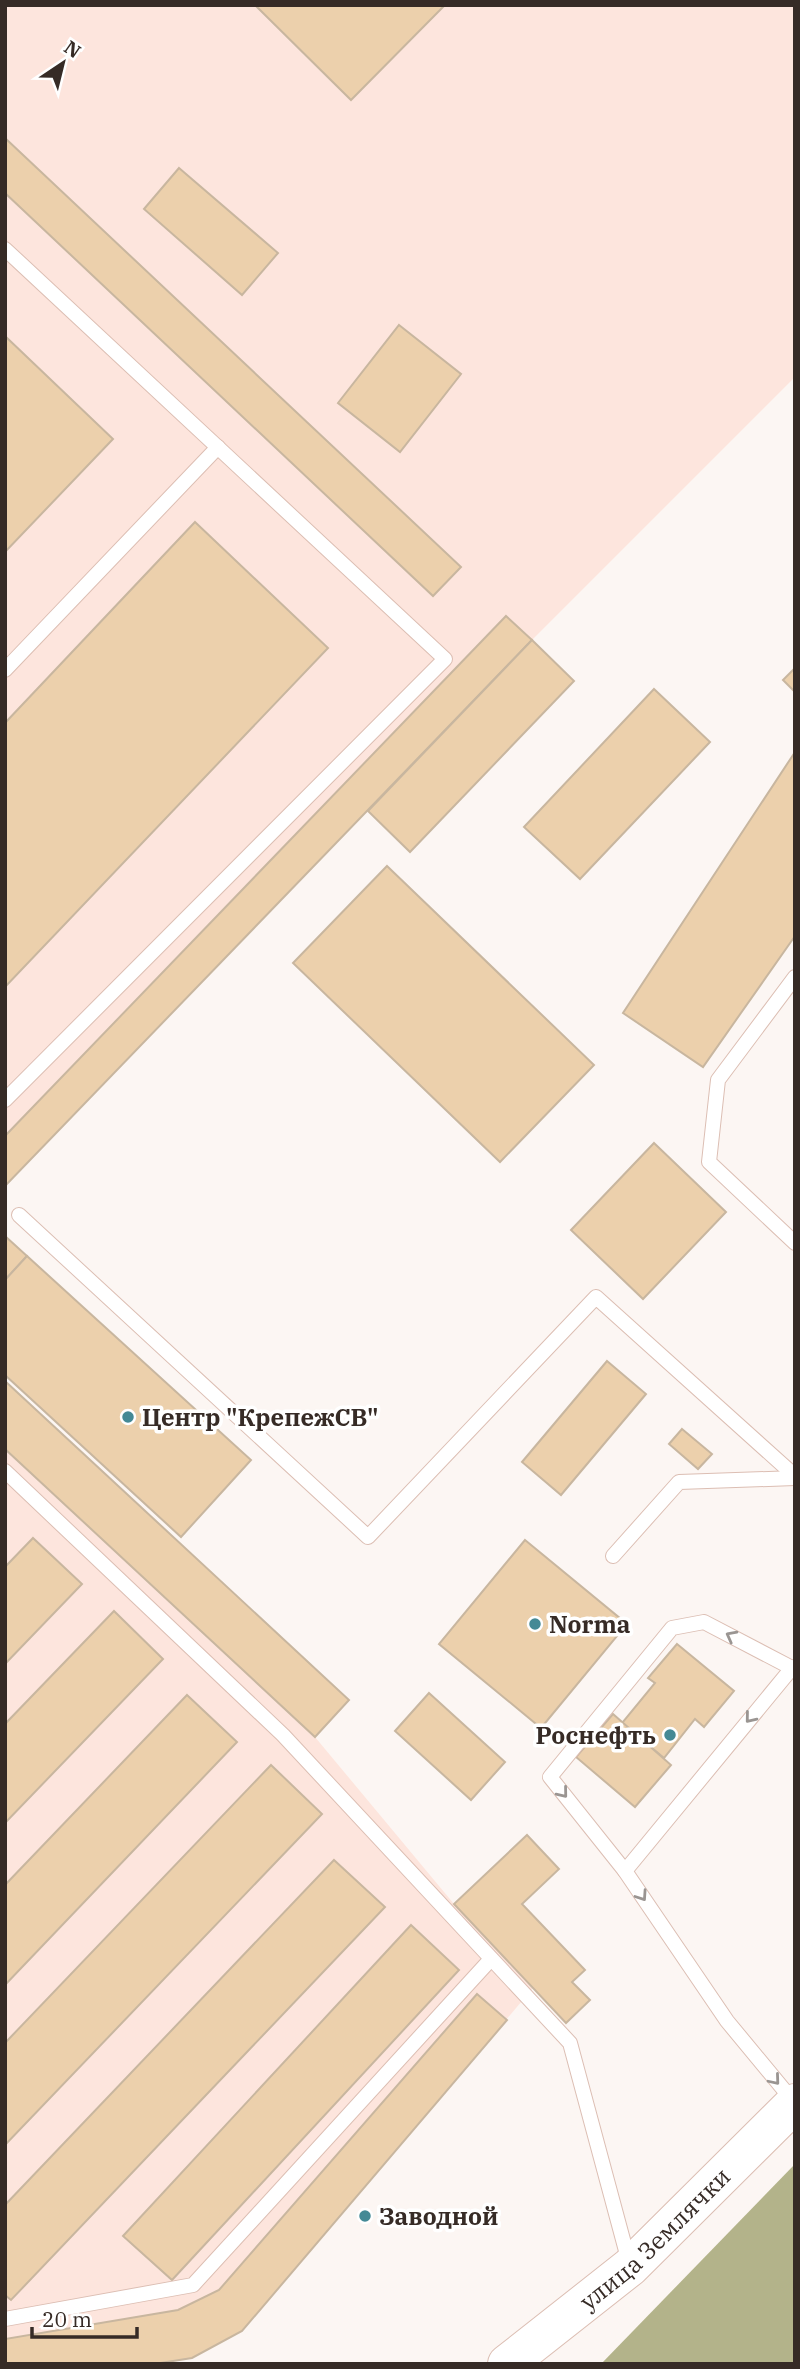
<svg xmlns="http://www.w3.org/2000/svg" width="800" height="2369" viewBox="0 0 800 2369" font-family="'IBM Plex Serif',serif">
	<rect width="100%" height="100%" fill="#fcf6f3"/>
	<g fill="#fde5dd">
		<polygon points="5,5 795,5 795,377 532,640 5,1186"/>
		<polygon points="5,1381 349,1700 315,1737 454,1904 533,1988 242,2331 192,2358 153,2364 5,2364"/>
	</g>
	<polygon fill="#b3b38a" points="795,2164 795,2364 601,2364"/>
	<g fill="#ecd0ac" stroke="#c8b69f" stroke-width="2">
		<polygon points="255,5 445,5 351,100"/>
		<polygon points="5,138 461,567 433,596 5,193"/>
		<polygon points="179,168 278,253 242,295 144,209"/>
		<polygon points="399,325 461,374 400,452 338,403"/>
		<polygon points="5,336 113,439 5,552"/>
		<polygon points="195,522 328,648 5,987 5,723"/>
		<polygon points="506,616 532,640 5,1186 5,1136"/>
		<polygon points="532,640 574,681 410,852 368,811"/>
		<polygon points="795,668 795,692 783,680"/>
		<polygon points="654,689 710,742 580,879 524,827"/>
		<polygon points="795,752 795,936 703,1067 623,1013"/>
		<polygon points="387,866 594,1065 500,1162 293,963"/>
		<polygon points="654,1143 726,1212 643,1299 571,1230"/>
		<polygon points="5,1236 27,1256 5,1280"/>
		<polygon points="27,1256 251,1460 181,1537 5,1375 5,1280"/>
		<polygon points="607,1361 646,1394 561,1495 522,1462"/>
		<polygon points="5,1381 349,1700 315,1737 5,1449"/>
		<polygon points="682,1429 712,1454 698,1469 669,1444"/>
		<polygon points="33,1538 82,1584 5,1664 5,1567"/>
		<polygon points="525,1540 627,1624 541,1728 439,1644"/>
		<polygon points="114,1611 163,1659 5,1823 5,1724"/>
		<polygon points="677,1644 734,1691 704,1727 695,1719 664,1758 622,1723 655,1683 648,1678"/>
		<polygon points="429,1693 505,1762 471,1800 395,1731"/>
		<polygon points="187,1695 237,1742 5,1985 5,1885"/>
		<polygon points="613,1714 671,1765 635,1807 576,1757"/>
		<polygon points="271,1765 322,1814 5,2145 5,2043"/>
		<polygon points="527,1835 559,1869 522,1904 585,1970 572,1982 590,2000 566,2023 454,1904"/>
		<polygon points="334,1860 385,1907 11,2300 5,2295 5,2205"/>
		<polygon points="411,1925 459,1970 172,2280 123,2236"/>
		<polygon points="477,1994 507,2020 242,2331 192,2358 154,2364 5,2364 5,2339 178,2310 219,2290"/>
	</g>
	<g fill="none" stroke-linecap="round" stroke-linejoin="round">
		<g stroke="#dcbeb3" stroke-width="16">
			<g id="lane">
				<polyline points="5,249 445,659 5,1100"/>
				<polyline points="5,670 218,447"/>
				<polyline points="795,977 718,1080 709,1162 795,1243"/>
				<polyline points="19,1215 368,1537 596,1297 795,1476"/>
				<polyline points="5,1471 283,1735 570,2043 629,2262"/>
				<polyline points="613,1556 679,1482 795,1478"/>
				<polyline points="625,1871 550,1777 672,1628 704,1622 792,1668"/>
				<polyline points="794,2102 727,2021 625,1871 792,1668 795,1667"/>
				<polyline points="5,2319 193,2285 491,1959"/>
			</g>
		</g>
		<g stroke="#dcbeb3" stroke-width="40">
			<g id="secondary">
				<path id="s1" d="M507 2364 630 2267 795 2103"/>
			</g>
		</g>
		<use href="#lane" stroke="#fff" stroke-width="14"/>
		<use href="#secondary" stroke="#fff" stroke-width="38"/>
	</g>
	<defs><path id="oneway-chevron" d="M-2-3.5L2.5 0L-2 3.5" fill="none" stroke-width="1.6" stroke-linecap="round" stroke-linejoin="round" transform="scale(1.75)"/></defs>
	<g stroke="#9a9592">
		<use href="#oneway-chevron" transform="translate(731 1636) rotate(-152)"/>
		<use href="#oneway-chevron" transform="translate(750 1718) rotate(129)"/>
		<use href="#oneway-chevron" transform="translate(563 1793) rotate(51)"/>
		<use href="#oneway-chevron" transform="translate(642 1896) rotate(56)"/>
		<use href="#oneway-chevron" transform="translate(775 2080) rotate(50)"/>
	</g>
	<g fill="#448995" stroke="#fff" stroke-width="2.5">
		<circle cx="128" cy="1417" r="7"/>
		<circle cx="535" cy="1624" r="7"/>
		<circle cx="670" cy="1735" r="7"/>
		<circle cx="365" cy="2216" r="7"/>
	</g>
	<g text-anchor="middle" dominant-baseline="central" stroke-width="7" stroke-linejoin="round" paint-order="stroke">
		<g font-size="24" font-weight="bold" fill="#362b26" stroke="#fff" text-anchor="start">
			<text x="142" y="1417">Центр "КрепежСВ"</text>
			<text x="549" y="1624">Norma</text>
			<text x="656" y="1735" text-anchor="end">Роснефть</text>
			<text x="379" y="2216">Заводной</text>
		</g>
		<g font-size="24" fill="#362b26" stroke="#fff">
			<text stroke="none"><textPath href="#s1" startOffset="194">улица Землячки</textPath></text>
		</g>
	</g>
	<rect width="800" height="2369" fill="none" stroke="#362b26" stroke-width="14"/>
	<g transform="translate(63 63) rotate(35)" stroke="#ffffff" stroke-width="5" paint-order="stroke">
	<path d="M0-5L12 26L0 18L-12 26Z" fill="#362b26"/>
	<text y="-10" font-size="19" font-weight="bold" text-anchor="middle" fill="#362b26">N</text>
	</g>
	<path d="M32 2327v10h105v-10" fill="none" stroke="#362b26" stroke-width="3.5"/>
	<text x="42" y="2327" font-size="21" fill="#362b26" stroke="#ffffff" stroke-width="5" paint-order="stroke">20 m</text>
</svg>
